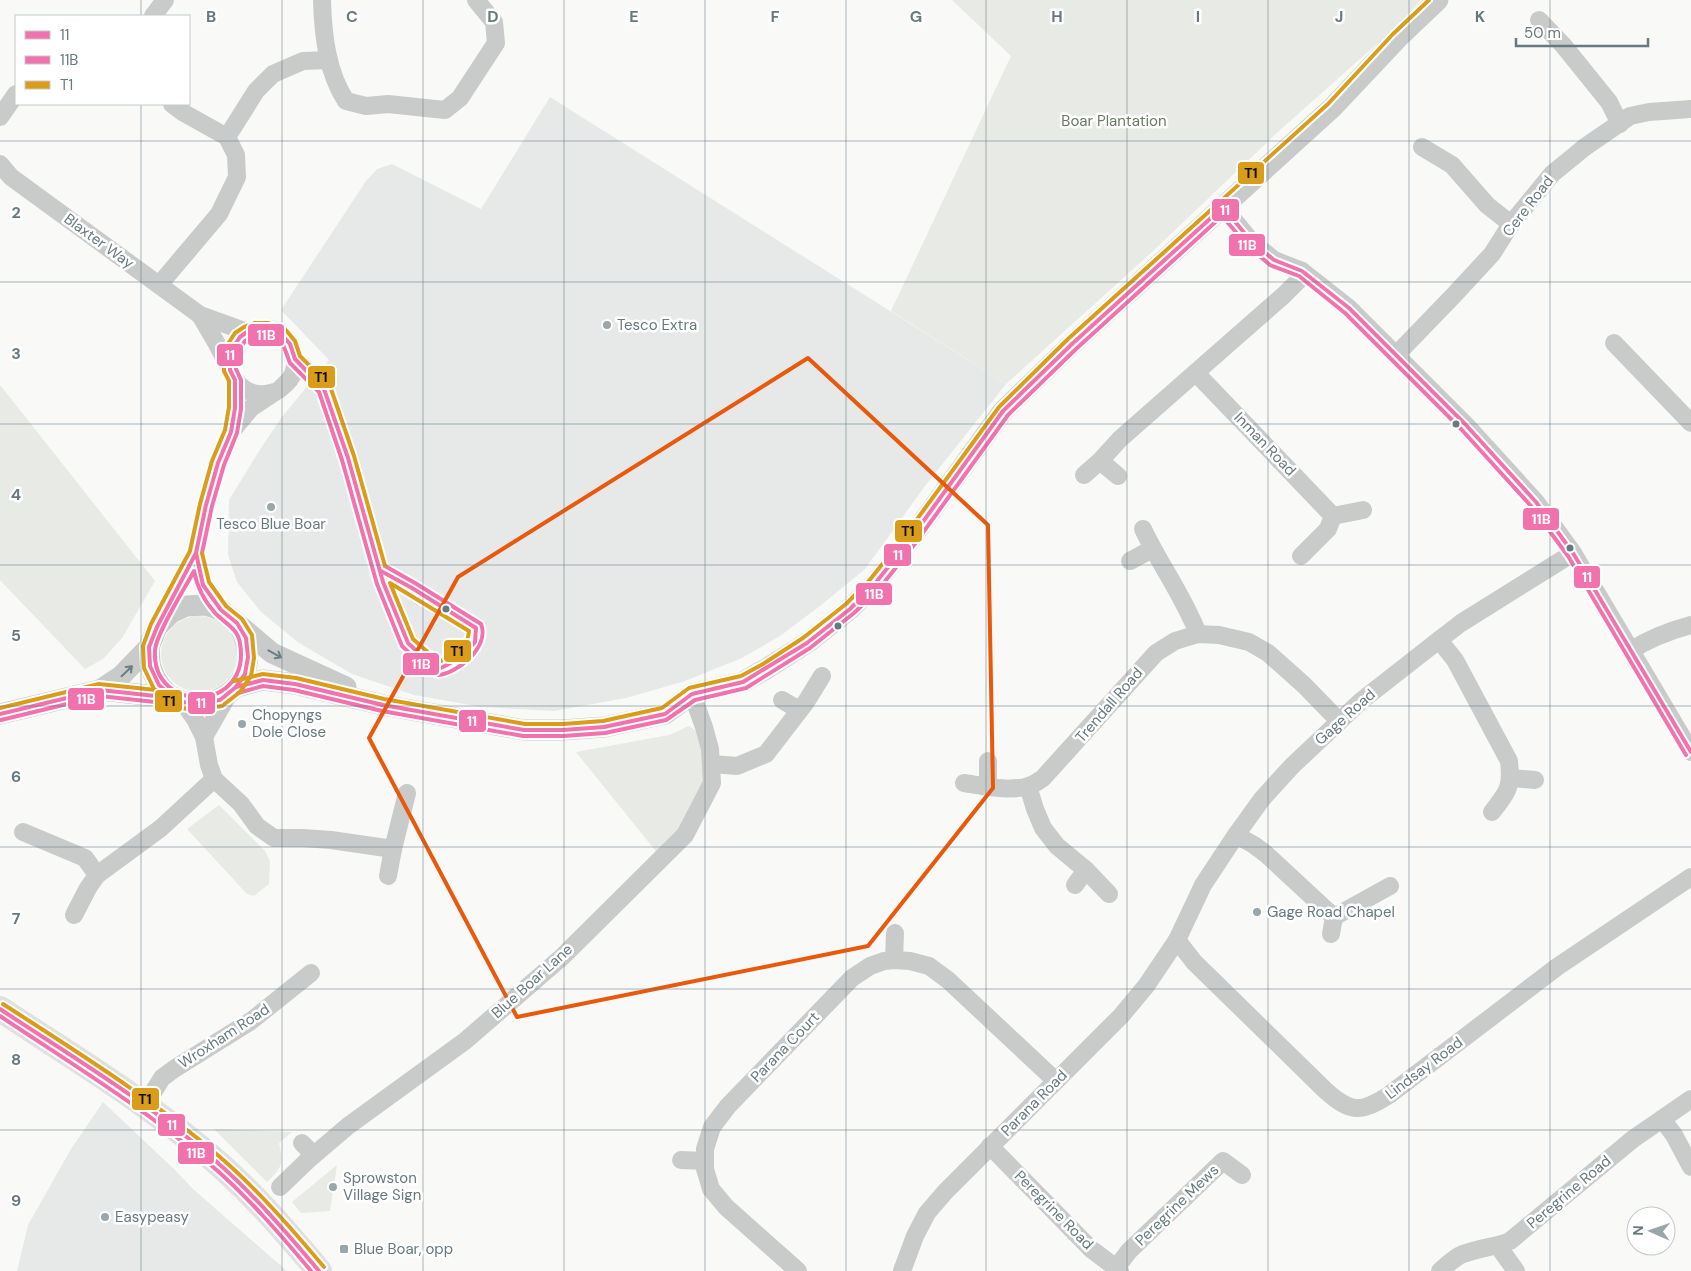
<svg xmlns="http://www.w3.org/2000/svg" width="1691" height="1271" viewBox="0 0 1691 1271" font-family="'DM Sans',sans-serif">
	<rect width="100%" height="100%" fill="#f9f9f8"/>
	<g fill="#e7e9e8">
		<polygon points="550,97 1006,384 925,486 865,569 820,606 780,636 742,658 685,681 626,698 554,711 481,707 414,695 352,674 299,643 261,612 237,582 228,555 229,500 259,451 281,418 329,360 281,310 366,181 377,169 392,164 481,209"/>
		<polygon points="103,1102 174,1169 193,1189 287,1271 17,1271 28,1225 71,1149"/>
	</g>
	<g fill="#e8eae6">
		<polygon points="952,0 1421,0 1395,28 1280,130 1152,252 1006,384 891,311 1011,56"/>
		<polygon points="0,385 155,581 122,638 103,659 85,669 0,580"/>
		<circle cx="199" cy="654" r="38"/>
		<polygon points="689,726 704,736 709,791 659,855 576,752 669,735"/>
		<polygon points="219,805 265,851 270,861 269,884 254,896 247,894 187,829"/>
		<path d="M214 1129 292 1132 279 1143C284 1164 282 1168 267 1182Z"/>
		<polygon points="337,1165 330,1211 301,1213 292,1202"/>
	</g>
	<g fill="none" stroke-linecap="round" stroke-linejoin="round">
		<g stroke="#c9cbcb" stroke-width="18">
			<path d="M322 0C323 35 327 72 346 101L366 106 388 104 445 110 460 98 496 43 494 22 476 0"/>
			<polyline points="153,16 165,0"/>
			<polyline points="1539,20 1563,45 1609,102 1620,124"/>
			<polyline points="172,104 184,113 227,137"/>
			<polyline points="0,117 16,94"/>
			<polyline points="227,137 256,91 273,74 303,61 328,60"/>
			<polyline points="1422,147 1452,165 1487,205 1511,224"/>
			<polyline points="0,164 11,177 200,315 247,332"/>
			<polyline points="1223,207 1251,241 1274,260 1302,271 1349,308 1466,425 1536,502 1573,553 1691,752"/>
			<polyline points="159,285 219,214 237,177 236,155 227,137"/>
			<polyline points="200,315 217,344 230,369"/>
			<polyline points="1614,343 1691,423"/>
			<polyline points="1396,355 1454,295 1492,254 1511,224 1552,174 1585,147 1630,116 1649,112 1691,109"/>
			<polyline points="1196,373 1333,516 1328,529 1301,556"/>
			<path d="M275 392C270 393 264 395 259 394 240 393 224 371 231 352 237 332 263 321 281 334 294 344 300 365 290 379 287 383 282 387 279 390"/>
			<polyline points="231,432 251,408 275,392"/>
			<polyline points="1100,461 1118,476"/>
			<polyline points="1084,475 1100,461 1120,439 1284,295 1299,280 1302,271"/>
			<polyline points="1333,516 1363,510"/>
			<path d="M1143 529C1160 565 1184 597 1198 634"/>
			<polyline points="196,553 203,585 221,610"/>
			<polyline points="1130,561 1152,549"/>
			<polyline points="160,622 196,553 206,505 218,463 231,432 235,408 235,380"/>
			<path d="M1439 640 1455 660 1509 761C1512 787 1508 792 1492 812"/>
			<path d="M1630 651C1650 638 1669 631 1691 625"/>
			<polyline points="782,700 799,710"/>
			<polyline points="183,702 195,719 204,737 209,765 214,779 241,804 257,826 274,838 303,838 331,840 393,849 407,793"/>
			<polyline points="204,737 228,695"/>
			<polyline points="712,764 737,766 766,754 806,702 822,676"/>
			<polyline points="1511,778 1535,780"/>
			<path d="M964 783C984 786 1009 792 1029 786 1034 784 1039 781 1043 778L1156 653 1175 641 1198 634 1219 635 1249 642 1268 653 1304 685 1339 721"/>
			<polyline points="1028,786 1035,809 1043,828 1057,846 1086,870 1109,894"/>
			<polyline points="988,787 988,761"/>
			<polyline points="23,832 85,858 97,875"/>
			<polyline points="1236,835 1254,845 1266,854 1334,917 1390,886"/>
			<polyline points="388,876 393,849"/>
			<polyline points="1075,885 1086,870"/>
			<polyline points="74,915 88,888 97,875 161,828 214,779"/>
			<polyline points="1331,934 1334,917"/>
			<path d="M1177 940 1194 962 1326 1091C1351 1113 1361 1113 1389 1095L1557 967 1691 877"/>
			<polyline points="894,960 895,933"/>
			<polyline points="145,1105 162,1078 174,1069 251,1021 311,973"/>
			<polyline points="1662,1119 1674,1135 1691,1167"/>
			<polyline points="302,1143 312,1153 307,1161"/>
			<polyline points="990,1146 1091,1249 1120,1271"/>
			<polyline points="681,1160 705,1161"/>
			<polyline points="280,1187 307,1161 348,1126 465,1041 562,957 685,835 712,783 710,749 704,727 692,694"/>
			<polyline points="1498,1246 1516,1271"/>
			<polyline points="1116,1268 1129,1251 1223,1161 1242,1175"/>
			<polyline points="798,1271 726,1207 711,1189 705,1169 705,1149 712,1127 728,1106 852,978 870,966 884,961 894,960 910,961 929,966 948,980 1056,1081"/>
			<polyline points="902,1271 915,1236 927,1213 945,1192 1121,1016 1146,986 1177,940 1203,885 1236,835 1262,799 1292,766 1361,701 1439,640 1461,623 1573,553"/>
			<path d="M1440 1271C1447 1265 1455 1257 1463 1254 1479 1248 1495 1247 1510 1241L1633 1139 1691 1099"/>
		</g>
		<g stroke="#c9cbcb" stroke-width="21">
			<path d="M149 647C150 653 149 661 151 667 172 737 278 697 239 626"/>
			<polyline points="236,687 263,680 295,684 383,705 524,730 563,730 604,727 665,714 692,694 743,682 766,669 807,643 850,609 873,586 909,541 1003,411 1072,344 1332,108 1398,38 1438,0"/>
			<polyline points="100,690 174,698"/>
			<polyline points="0,714 100,690 121,676 149,647 157,627 171,613 186,606 206,605 221,610 272,653 346,687"/>
		</g>
		<path stroke="#dfe0df" stroke-width="26" d="M0 1009C68 1054 138 1096 200 1148 245 1184 282 1227 319 1271"/>
		<g stroke="#fff" stroke-width="8">
			<g id="bus-1">
				<polygon points="196,553 203,585 221,610 237,623 246,638 248,657 245,674 236,687 220,700 195,704 183,702 174,698 159,685 150,666 149,647 157,627"/>
				<polyline points="196,553 206,505 218,463 231,432 235,408 235,380 230,370 230,352 240,337 247,332 256,329 267,329 280,333 290,344 295,359 324,389 348,458 383,582 408,643 427,661 439,669 462,657 475,642 476,628 412,588 381,571"/>
				<polyline points="236,687 263,680 295,684 383,705 524,730 563,730 604,727 665,714 692,694 743,682 807,643 850,609 873,586 909,541 1003,411 1072,344 1223,207 1251,241 1274,260 1302,271 1349,308 1466,425 1536,502 1573,553 1691,752"/>
				<polyline points="0,714 100,690 174,698"/>
				<path d="M0 1009C74 1058 151 1104 218 1163 255 1196 287 1233 319 1271"/>
			</g>
		</g>
		<g stroke="#fff" stroke-width="8">
			<g id="bus-2">
				<path d="M202 553 212 506 224 465 237 433 241 409V380L236 369V354L245 341 250 338 257 335H266L277 338 284 347 290 363 319 392 342 460 377 584 402 646 423 666 438 675C458 673 490 647 481 624L415 583 385 566"/>
				<path d="M194 571C197 587 205 602 216 614 225 623 238 629 240 643 252 713 151 715 155 650 156 634 185 588 194 571Z"/>
				<polyline points="238,693 263,686 294,690 382,711 523,736 563,736 605,733 666,720 695,700 746,688 810,648 854,613 878,590 914,545 1008,415 1076,349 1222,216 1247,245 1270,265 1299,276 1345,313 1461,429 1531,506 1568,556 1686,755"/>
				<polyline points="1,720 100,696 173,704"/>
				<path d="M0 1016C72 1064 146 1109 212 1166 248 1197 280 1234 311 1271"/>
			</g>
		</g>
		<g stroke="#fff" stroke-width="8">
			<g id="bus-3">
				<polyline points="202,553 209,582 226,606 242,619 252,635 254,658 251,676 240,692 222,706 195,710 181,708 171,703 154,689 144,668 143,646 151,624 190,551 200,504 212,461 225,430 229,407 229,381 224,371 224,350 235,333 244,327 255,323 268,323 285,329 295,341 300,356 330,386 354,456 385,566"/>
				<path d="M390 583 469 631C468 649 453 654 439 662L413 639Z"/>
				<polyline points="234,681 263,674 296,678 384,699 525,724 563,724 603,721 662,708 689,688 741,676 763,664 803,638 846,604 868,582 904,537 999,407 1068,339 1328,104 1393,34 1429,0"/>
				<polyline points="0,708 99,684 175,692"/>
				<path d="M3 1004C77 1052 153 1099 220 1157 258 1190 291 1228 324 1267"/>
			</g>
		</g>
		<use href="#bus-1" stroke="#f172ac" stroke-width="4"/>
		<use href="#bus-2" stroke="#f172ac" stroke-width="4"/>
		<use href="#bus-3" stroke="#da9d1a" stroke-width="4"/>
	</g>
	<defs><path id="oneway-shaft" d="M-6 0H5M1.5-3L5.5 0L1.5 3" fill="none" stroke-width="1.6" stroke-linecap="round" stroke-linejoin="round" transform="scale(1.25)"/></defs>
	<g stroke="#6b7e84">
		<use href="#oneway-shaft" transform="translate(275 654) rotate(29)"/>
		<use href="#oneway-shaft" transform="translate(127 671) rotate(-44)"/>
	</g>
	<path fill="none" stroke="#e8590c" stroke-width="4" stroke-linejoin="round" d="M808 358 988 525 993 788 868 946 517 1017 369 738 458 577Z"/>
	<path fill="none" stroke="#667a80" stroke-width="1" stroke-opacity="0.55" d="M141 0V16M282 0V1271M423 0V1271M564 0V1271M705 0V1271M846 0V1271M986 0V1271M1127 0V1271M1268 0V1271M1409 0V1271M1550 0V1271M141 104V1271M0 141H1691M0 282H1691M0 424H1691M0 565H1691M0 706H1691M0 847H1691M0 989H1691M0 1130H1691"/>
	<g fill="#99a6aa" stroke="#fff" stroke-width="2">
		<circle cx="607" cy="325" r="5"/>
		<circle cx="271" cy="507" r="5"/>
		<circle cx="242" cy="724" r="5"/>
		<circle cx="1257" cy="912" r="5"/>
		<circle cx="333" cy="1187" r="5"/>
		<circle cx="105" cy="1217" r="5"/>
		<rect x="339" y="1244" width="10" height="10" rx="2.5"/>
	</g>
	<g fill="#667a80" stroke="#fff" stroke-width="2">
		<circle cx="1456" cy="424" r="4.5"/>
		<circle cx="1570" cy="548" r="4.5"/>
		<circle cx="446" cy="609" r="4.5"/>
		<circle cx="838" cy="626" r="4.5"/>
	</g>
	<g text-anchor="middle" dominant-baseline="central" stroke-width="5" stroke-linejoin="round" paint-order="stroke">
		<g font-size="15" fill="#6c7965" stroke="#fff">
			<text x="1114" y="121">Boar Plantation</text>
		</g>
		<g font-size="15" fill="#667a80" stroke="#fff">
			<text transform="translate(1528 206) rotate(-52)">Cere Road</text>
			<text transform="translate(99 241) rotate(36)">Blaxter Way</text>
			<text transform="translate(1265 444) rotate(46)">Inman Road</text>
			<text transform="translate(1109 705) rotate(-49)">Trendall Road</text>
			<text transform="translate(1345 717) rotate(-42)">Gage Road</text>
			<text transform="translate(532 981) rotate(-42)">Blue Boar Lane</text>
			<text transform="translate(224 1036) rotate(-33)">Wroxham Road</text>
			<text transform="translate(785 1047) rotate(-46)">Parana Court</text>
			<text transform="translate(1424 1068) rotate(-37)">Lindsay Road</text>
			<text transform="translate(1034 1103) rotate(-45)">Parana Road</text>
			<text transform="translate(1569 1192) rotate(-40)">Peregrine Road</text>
			<text transform="translate(1177 1205) rotate(-44)">Peregrine Mews</text>
			<text transform="translate(1054 1210) rotate(45)">Peregrine Road</text>
		</g>
		<g font-size="15" fill="#667a80" stroke="#fff" text-anchor="start">
			<text x="617" y="325">Tesco Extra</text>
			<text x="271" y="524" text-anchor="middle">Tesco Blue Boar</text>
			<text x="252" y="715">Chopyngs<tspan x="252" dy="17">Dole Close</tspan></text>
			<text x="1267" y="912">Gage Road Chapel</text>
			<text x="343" y="1178">Sprowston<tspan x="343" dy="17">Village Sign</tspan></text>
			<text x="115" y="1217">Easypeasy</text>
			<text x="354" y="1249">Blue Boar, opp</text>
		</g>
	</g>
	<g font-size="16" text-anchor="middle" font-weight="bold" fill="#667a80" stroke="#fff" stroke-width="5" stroke-linejoin="round" paint-order="stroke">
		<text x="211" y="22">B</text>
		<text x="352" y="22">C</text>
		<text x="493" y="22">D</text>
		<text x="634" y="22">E</text>
		<text x="775" y="22">F</text>
		<text x="916" y="22">G</text>
		<text x="1057" y="22">H</text>
		<text x="1198" y="22">I</text>
		<text x="1339" y="22">J</text>
		<text x="1480" y="22">K</text>
		<text x="16" y="218">2</text>
		<text x="16" y="359">3</text>
		<text x="16" y="500">4</text>
		<text x="16" y="641">5</text>
		<text x="16" y="782">6</text>
		<text x="16" y="924">7</text>
		<text x="16" y="1065">8</text>
		<text x="16" y="1206">9</text>
	</g>
	<g stroke="#fff" stroke-width="2">
		<rect x="1237" y="161" width="28" height="24" rx="5" fill="#da9d1a"/>
		<rect x="1211" y="198" width="29" height="24" rx="5" fill="#f172ac"/>
		<rect x="1228" y="233" width="38" height="24" rx="5" fill="#f172ac"/>
		<rect x="247" y="323" width="38" height="24" rx="5" fill="#f172ac"/>
		<rect x="216" y="343" width="28" height="24" rx="5" fill="#f172ac"/>
		<rect x="307" y="365" width="29" height="24" rx="5" fill="#da9d1a"/>
		<rect x="1522" y="507" width="38" height="24" rx="5" fill="#f172ac"/>
		<rect x="894" y="519" width="29" height="24" rx="5" fill="#da9d1a"/>
		<rect x="883" y="543" width="29" height="24" rx="5" fill="#f172ac"/>
		<rect x="1573" y="565" width="28" height="24" rx="5" fill="#f172ac"/>
		<rect x="855" y="582" width="38" height="24" rx="5" fill="#f172ac"/>
		<rect x="443" y="639" width="29" height="24" rx="5" fill="#da9d1a"/>
		<rect x="402" y="652" width="38" height="24" rx="5" fill="#f172ac"/>
		<rect x="67" y="687" width="38" height="24" rx="5" fill="#f172ac"/>
		<rect x="154" y="689" width="29" height="24" rx="5" fill="#da9d1a"/>
		<rect x="187" y="691" width="29" height="24" rx="5" fill="#f172ac"/>
		<rect x="458" y="709" width="29" height="24" rx="5" fill="#f172ac"/>
		<rect x="131" y="1087" width="29" height="24" rx="5" fill="#da9d1a"/>
		<rect x="157" y="1113" width="29" height="24" rx="5" fill="#f172ac"/>
		<rect x="177" y="1141" width="38" height="24" rx="5" fill="#f172ac"/>
	</g>
	<g font-size="14" text-anchor="middle" font-weight="bold" fill="#fff">
		<text x="1225" y="215">11</text>
		<text x="1247" y="250">11B</text>
		<text x="266" y="340">11B</text>
		<text x="230" y="360">11</text>
		<text x="1541" y="524">11B</text>
		<text x="898" y="560">11</text>
		<text x="1587" y="582">11</text>
		<text x="874" y="599">11B</text>
		<text x="421" y="669">11B</text>
		<text x="86" y="704">11B</text>
		<text x="201" y="708">11</text>
		<text x="472" y="726">11</text>
		<text x="172" y="1130">11</text>
		<text x="196" y="1158">11B</text>
	</g>
	<g font-size="14" text-anchor="middle" font-weight="bold" fill="#111">
		<text x="1251" y="178">T1</text>
		<text x="321" y="382">T1</text>
		<text x="908" y="536">T1</text>
		<text x="457" y="656">T1</text>
		<text x="169" y="706">T1</text>
		<text x="145" y="1104">T1</text>
	</g>
	<rect x="15" y="15" width="175" height="90" fill="#ffffff" stroke="#c2cacc"/>
	<rect x="25" y="31" width="25" height="8" fill="#f172ac" stroke="#c2cacc"/>
	<text x="60" y="40" font-size="15" fill="#667a80">11</text>
	<rect x="25" y="56" width="25" height="8" fill="#f172ac" stroke="#c2cacc"/>
	<text x="60" y="65" font-size="15" fill="#667a80">11B</text>
	<rect x="25" y="81" width="25" height="8" fill="#da9d1a" stroke="#c2cacc"/>
	<text x="60" y="90" font-size="15" fill="#667a80">T1</text>
	<g transform="translate(1651 1231) rotate(272)"><circle r="24" fill="#ffffff" stroke="#c2cacc"/>
	<path d="M0-4L9 19L0 12L-9 19Z" fill="#99a6aa"/>
	<text y="-8" font-size="14" font-weight="bold" text-anchor="middle" fill="#667a80">N</text>
	</g>
	<path d="M1516 38v8h132v-8" fill="none" stroke="#667a80" stroke-width="2.5"/>
	<text x="1524" y="38" font-size="15" fill="#667a80" stroke="#ffffff" stroke-width="4" paint-order="stroke">50 m</text>
</svg>
